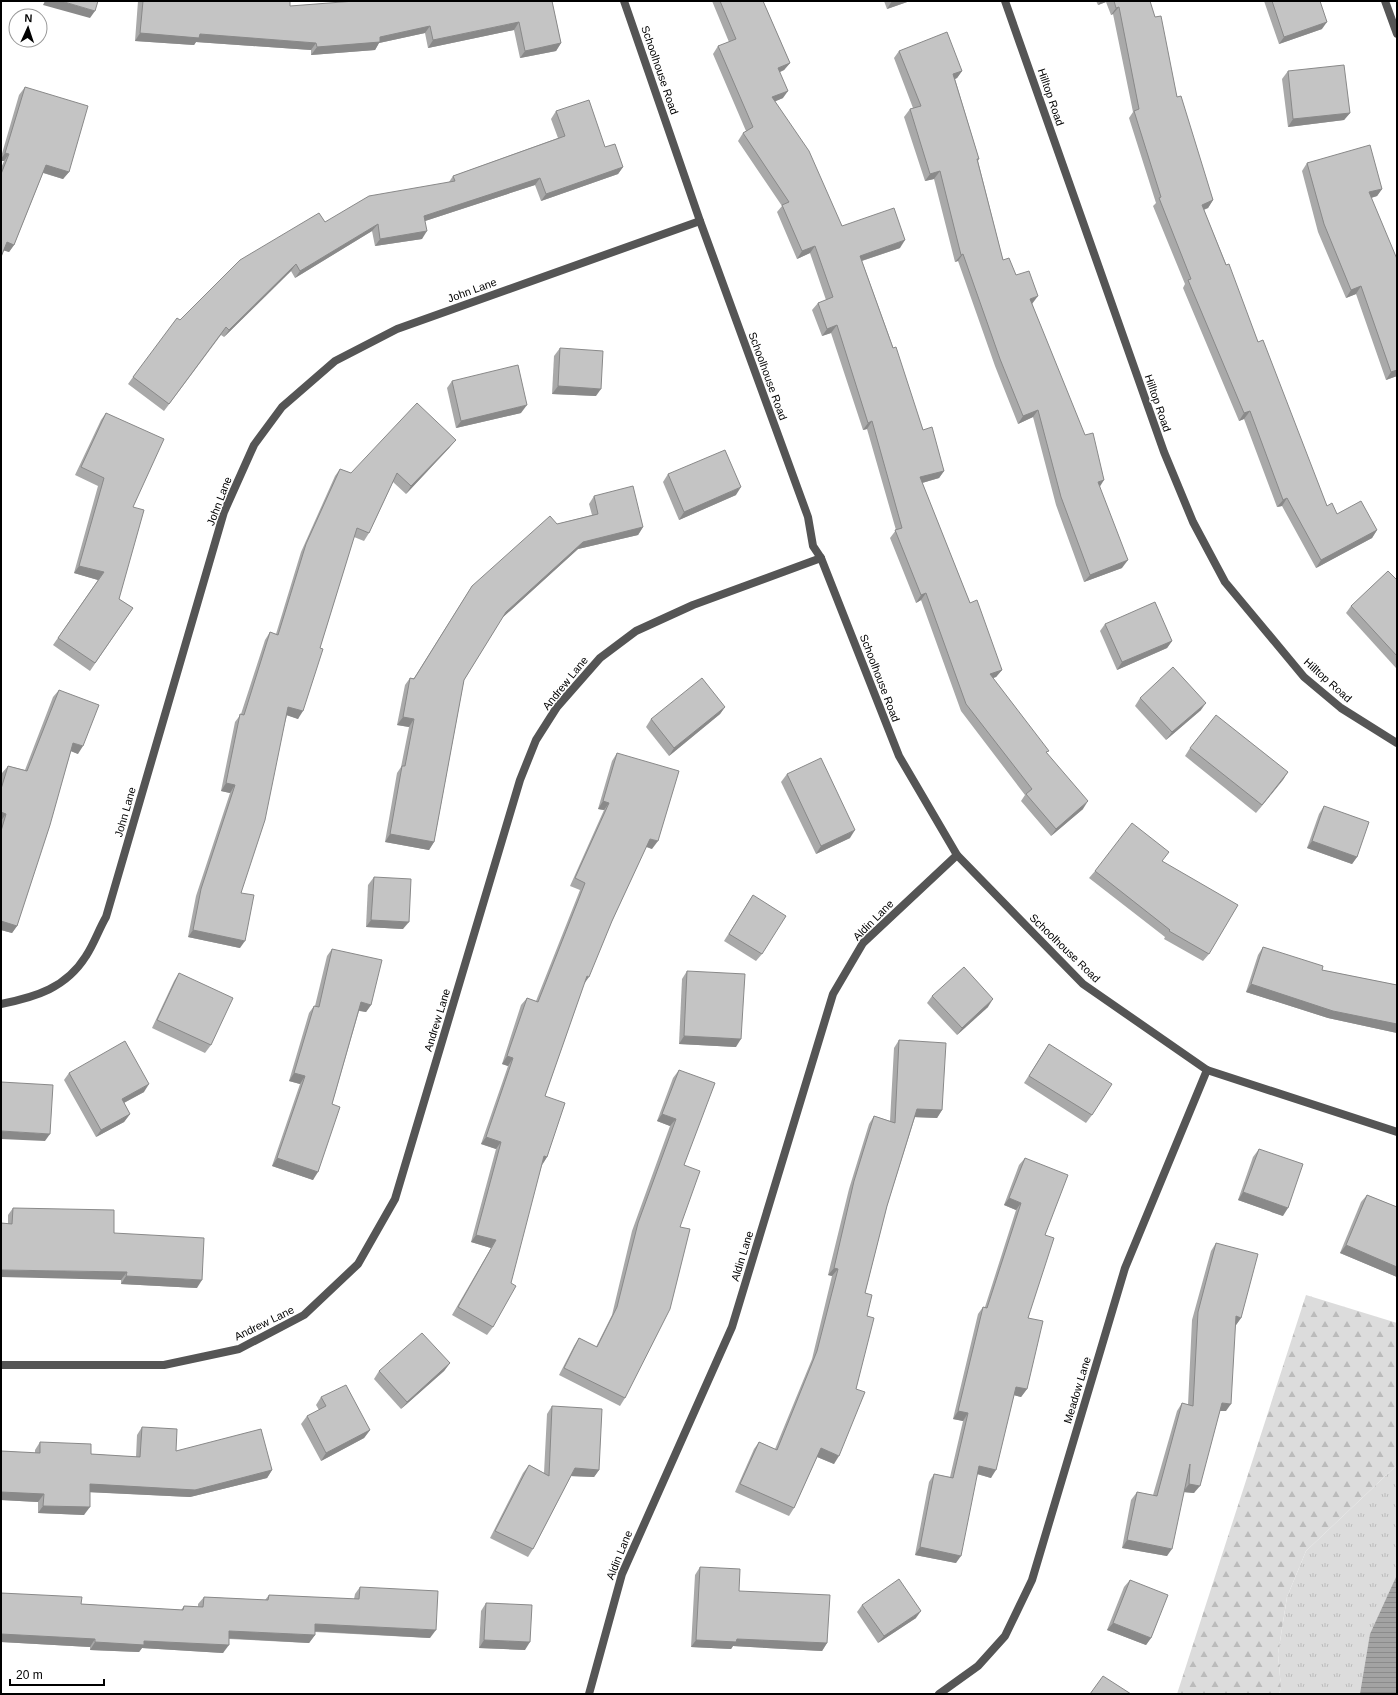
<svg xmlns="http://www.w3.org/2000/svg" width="1398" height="1695" viewBox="0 0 1398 1695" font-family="Helvetica,sans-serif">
	<defs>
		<pattern id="grass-tufts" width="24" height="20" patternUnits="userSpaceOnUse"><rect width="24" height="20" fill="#dcdcdc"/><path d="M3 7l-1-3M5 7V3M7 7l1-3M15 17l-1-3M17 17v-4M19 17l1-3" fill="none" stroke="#bbb"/></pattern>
		<pattern id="forest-firs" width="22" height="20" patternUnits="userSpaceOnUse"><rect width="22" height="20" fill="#dcdcdc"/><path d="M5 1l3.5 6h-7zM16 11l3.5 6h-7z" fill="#bbb"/></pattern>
		<pattern id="water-rules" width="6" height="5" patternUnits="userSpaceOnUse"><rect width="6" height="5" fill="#a3a3a3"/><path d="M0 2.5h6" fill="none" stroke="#8b8b8b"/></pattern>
	</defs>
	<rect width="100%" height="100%" fill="#fff"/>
	<polygon fill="url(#grass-tufts)" points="1397,1465 1397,1694 1279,1694 1281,1688 1278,1654 1287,1597 1306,1551"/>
	<polygon fill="url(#forest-firs)" points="1306,1295 1397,1323 1397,1465 1306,1551 1287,1597 1278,1654 1281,1688 1279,1694 1177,1694"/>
	<polygon fill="url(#water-rules)" points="1397,1575 1397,1694 1360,1694 1370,1634"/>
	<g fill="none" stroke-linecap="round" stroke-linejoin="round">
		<g stroke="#555" stroke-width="8">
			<polyline points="624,1 700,221 808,517 813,546 821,558 899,756 957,855 1083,984 1207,1070 1397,1132"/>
			<polyline points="1005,1 1164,452 1193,522 1225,582 1304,677 1341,708 1397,743"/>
			<polyline points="1385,1 1397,34"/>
			<path d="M1 1004C36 997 66 988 86 956 94 944 99 929 106 917L224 512 254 445 282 407 335 361 397 329 700 221"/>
			<polyline points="1,1365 164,1365 239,1349 304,1315 358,1264 395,1199 520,780 536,740 557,707 600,658 636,631 693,605 821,558"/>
			<polyline points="589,1694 622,1574 732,1327 833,994 863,943 957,855"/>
			<polyline points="939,1694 978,1666 1005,1636 1032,1580 1125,1268 1207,1070"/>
		</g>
	</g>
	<g fill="#a9a9a9">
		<polygon points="138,1 290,1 290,6 552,1 561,43 556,51 520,58 514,30 428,48 425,33 379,43 375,50 311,55 311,50 196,42 194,45 135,41"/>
		<polygon points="712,1 763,1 790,63 784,70 780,72 783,98 775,101 842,226 900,248 862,261 923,430 944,471 939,478 922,483 970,603 1002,670 996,677 993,678 1047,753 1083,809 1051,836 1021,801 1025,795 961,711 921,600 916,603 890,538 896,530 867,429 863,430 831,333 822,336 812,310 818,303 826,300 810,253 797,259 777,212 782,206 738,141 743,133 746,131 713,54 718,46 729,42"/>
		<polygon points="884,1 910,1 887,9"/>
		<polygon points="1096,1 1150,1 1177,97 1213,200 1208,208 1204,210 1258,342 1327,506 1337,514 1377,530 1372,538 1316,568 1282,506 1277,507 1244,419 1239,421 1183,288 1185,284 1153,206 1156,203 1129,118 1133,112 1113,14 1111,15 1106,2 1098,5"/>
		<polygon points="1264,1 1320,1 1322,29 1279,44"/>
		<polygon points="899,51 962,71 957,78 955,79 979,159 978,161 1003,260 1016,275 1032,304 1100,487 1122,568 1084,582 1056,505 1033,417 1018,424 995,366 958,261 955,262 934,179 925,181 904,117 910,109 913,108 894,58"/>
		<polygon points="1288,71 1350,113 1344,120 1288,127 1282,79"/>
		<polygon points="25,87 69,172 63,179 43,173 14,245 9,252 4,250 1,257 1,168 4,161 1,161 1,157 19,95"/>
		<polygon points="556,111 605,147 623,167 618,174 541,201 535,185 425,221 422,239 375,246 372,231 295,278 291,271 224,337 221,335 164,411 128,384 133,377 180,320 325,222 449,182 453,176 558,138 551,119"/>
		<polygon points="1307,163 1382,189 1377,196 1371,198 1397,376 1386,380 1356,294 1346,298 1318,232 1302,171"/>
		<polygon points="560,348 596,396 552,394 554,356"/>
		<polygon points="452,381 521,413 456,428 447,388"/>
		<polygon points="106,413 133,507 119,599 133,608 90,671 53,645 98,580 74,573 98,486 75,475 101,420"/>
		<polygon points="450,447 406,494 393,482 369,533 364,541 354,537 298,719 287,715 241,893 240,948 188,937 196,896 230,793 221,791 235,722 241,714 265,640 270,632 276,634 301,552 335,476 340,469 351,473"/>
		<polygon points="668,474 736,495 679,520 663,482"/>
		<polygon points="594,496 643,527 638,535 578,549 502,618 464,680 434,842 429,850 385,842 397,773 401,767 409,727 397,725 405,685 410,678 414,678 472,586 557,524 592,515 589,504"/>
		<polygon points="1397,580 1397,666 1396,668 1346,613 1351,606"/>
		<polygon points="1105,624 1172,641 1167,648 1117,670 1100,631"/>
		<polygon points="59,690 78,754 71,751 17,926 12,933 1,930 1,778 2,773 8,766 25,770 53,697"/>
		<polygon points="1140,698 1201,710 1166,740 1135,706"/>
		<polygon points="725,707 720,714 669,756 646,727 651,719"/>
		<polygon points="1190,748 1288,772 1256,813 1185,756"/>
		<polygon points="617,753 652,849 646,847 612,921 584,984 545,1096 547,1157 542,1165 493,1327 487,1335 452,1315 491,1248 471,1242 496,1149 481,1144 508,1066 502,1064 521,1005 527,998 536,1001 580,890 570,886 604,810 598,809 612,761"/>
		<polygon points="787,774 850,838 816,854 781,782"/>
		<polygon points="1324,806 1357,857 1352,864 1307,848 1319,814"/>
		<polygon points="1162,861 1209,954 1203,961 1164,939 1165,937 1089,878 1095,871"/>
		<polygon points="374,877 403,929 366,927 368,885"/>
		<polygon points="1397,878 1397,892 1396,892"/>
		<polygon points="753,895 762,954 756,961 724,941"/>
		<polygon points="1263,947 1322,970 1397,985 1397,1033 1328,1018 1246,992 1258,955"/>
		<polygon points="332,949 371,1005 366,1012 359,1011 332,1104 313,1180 272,1166 300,1084 289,1081 309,1013 314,1006 315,1006 327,956"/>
		<polygon points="687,971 736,1047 679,1044 682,979"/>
		<polygon points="179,973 211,1045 205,1053 152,1028 174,981"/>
		<polygon points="932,996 988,1007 957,1035 927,1003"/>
		<polygon points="899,1040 942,1110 937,1118 915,1117 887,1206 865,1293 867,1316 834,1464 817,1457 794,1508 789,1516 735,1492 754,1449 759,1442 775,1449 812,1359 832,1276 828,1275 849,1189 869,1124 874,1116 890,1121 894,1048"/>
		<polygon points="1049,1044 1092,1115 1086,1123 1024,1083"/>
		<polygon points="679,1070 684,1165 680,1227 625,1398 620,1406 559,1375 574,1346 579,1338 596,1347 612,1315 632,1231 670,1126 657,1121 673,1078"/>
		<polygon points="69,1073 144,1092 124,1103 130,1114 124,1122 96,1137 64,1080"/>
		<polygon points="1259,1149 1283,1216 1238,1200 1253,1157"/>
		<polygon points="1025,1158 1045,1235 1028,1318 1027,1389 1021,1397 1014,1395 991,1478 977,1474 956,1563 915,1555 929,1482 934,1474 950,1477 963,1421 953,1419 978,1314 983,1307 985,1307 1016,1210 1004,1205 1019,1165"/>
		<polygon points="1367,1195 1397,1207 1397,1277 1340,1253 1361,1202"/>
		<polygon points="13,1208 114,1233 197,1288 121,1284 121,1280 8,1224 8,1215"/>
		<polygon points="1216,1243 1241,1318 1236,1325 1235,1325 1226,1411 1220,1411 1194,1493 1184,1492 1167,1556 1122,1548 1131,1500 1137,1492 1153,1495 1177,1411 1182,1403 1188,1405 1192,1320 1211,1251"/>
		<polygon points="450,1363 444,1371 401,1409 374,1379 379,1371"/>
		<polygon points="321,1397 370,1430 364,1438 321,1461 301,1424 307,1416 319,1410 316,1405"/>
		<polygon points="552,1406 599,1470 594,1477 571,1476 533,1549 528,1557 490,1538 523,1473 529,1465 544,1473 547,1414"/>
		<polygon points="142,1427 176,1451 272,1470 267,1478 190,1497 90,1492 84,1515 38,1513 38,1502 1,1500 1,1451 35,1453 35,1450 40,1442 91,1454 136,1457 137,1435"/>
		<polygon points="700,1567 739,1591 827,1643 822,1651 733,1646 731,1649 691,1647 695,1575"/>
		<polygon points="1130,1580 1151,1638 1146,1645 1107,1630 1124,1587"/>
		<polygon points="360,1587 430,1638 315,1632 315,1635 309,1643 229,1639 223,1653 142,1648 139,1652 90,1650 90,1647 1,1642 1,1593 81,1604 181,1610 184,1606 198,1607 198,1604 204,1597 265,1600 269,1595 354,1599 355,1594"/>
		<polygon points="486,1603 525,1650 479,1648 481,1611"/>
		<polygon points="862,1605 916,1618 878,1643 857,1612"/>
	</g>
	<g fill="#898989">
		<polygon points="45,1 61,1 95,11 90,18 43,5"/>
		<polygon points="892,1 910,1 887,9"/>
		<polygon points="1101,1 1107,1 1106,2 1098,5"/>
		<polygon points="1119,7 1113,14 1111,15 1116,8"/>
		<polygon points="519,22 514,30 428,48 433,40"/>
		<polygon points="1327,22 1322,29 1279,44 1284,37"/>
		<polygon points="430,26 425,33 379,43 375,50 311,55 317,47 380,37"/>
		<polygon points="140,33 200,34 316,43 311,50 196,42 194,45 135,41"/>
		<polygon points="561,43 556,51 520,58 525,51"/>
		<polygon points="790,63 784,70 773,75 778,68"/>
		<polygon points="962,71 957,78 948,82 953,74"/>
		<polygon points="788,91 783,98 767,105 772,97"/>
		<polygon points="1350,113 1344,120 1288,127 1293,119"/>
		<polygon points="5,153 9,154 4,161 1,161 1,159"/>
		<polygon points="46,165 69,172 63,179 41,172"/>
		<polygon points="623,167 618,174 541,201 546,194"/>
		<polygon points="940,171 934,179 925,181 930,174"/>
		<polygon points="540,178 535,185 419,223 424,216"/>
		<polygon points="1382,189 1377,196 1364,200 1369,192"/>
		<polygon points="1213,200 1208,208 1196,212 1202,205"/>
		<polygon points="378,224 372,231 295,278 300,271"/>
		<polygon points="427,231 422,239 375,246 380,239"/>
		<polygon points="905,240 900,248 855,263 860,256"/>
		<polygon points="7,242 14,245 9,252 2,250"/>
		<polygon points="815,246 810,253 797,259 802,251"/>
		<polygon points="963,254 958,261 955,262 961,255"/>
		<polygon points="296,264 291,271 224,337 229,330"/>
		<polygon points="1361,286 1356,294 1346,298 1351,290"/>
		<polygon points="1038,296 1032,304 1025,307 1030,299"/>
		<polygon points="837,325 831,333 822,336 827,329"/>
		<polygon points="1397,370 1397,376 1386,380 1391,372"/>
		<polygon points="558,386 601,389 596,396 552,394"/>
		<polygon points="527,405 521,413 456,428 461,421"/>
		<polygon points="1038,410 1033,417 1018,424 1023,416"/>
		<polygon points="1250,411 1244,419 1239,421 1244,413"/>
		<polygon points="872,421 867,429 863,430 868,423"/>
		<polygon points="456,440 450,447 406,494 411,486"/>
		<polygon points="944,471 939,478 915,485 920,477"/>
		<polygon points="1104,480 1099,488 1098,482"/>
		<polygon points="741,487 736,495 679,520 684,512"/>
		<polygon points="1287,498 1282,506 1277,507 1283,500"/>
		<polygon points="643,527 638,535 578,549 501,619 506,612 583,542"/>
		<polygon points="1377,530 1372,538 1316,568 1321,560"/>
		<polygon points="1128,560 1122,568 1084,582 1090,575"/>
		<polygon points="79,566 104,572 98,580 74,573"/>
		<polygon points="926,593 921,600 916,603 921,595"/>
		<polygon points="1172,641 1167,648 1117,670 1122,662"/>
		<polygon points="1002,670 996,677 984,681 990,674"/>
		<polygon points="1206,703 1201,710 1166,740 1172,732"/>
		<polygon points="288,707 303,711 298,719 283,714"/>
		<polygon points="725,707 720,714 669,756 674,748"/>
		<polygon points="403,717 414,719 409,727 397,725"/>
		<polygon points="73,743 83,746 78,754 68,750"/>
		<polygon points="1288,772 1283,780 1256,813 1262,805"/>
		<polygon points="226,783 235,785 230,793 221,791"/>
		<polygon points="603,801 609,803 604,810 598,809"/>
		<polygon points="1088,801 1083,809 1051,836 1056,829"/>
		<polygon points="1,812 6,814 1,821"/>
		<polygon points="855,830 850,838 816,854 821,846"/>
		<polygon points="390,834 434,842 429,850 385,842"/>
		<polygon points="650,839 658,841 652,849 645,846"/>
		<polygon points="1312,841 1357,857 1352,864 1307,848"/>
		<polygon points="371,920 409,922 403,929 366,927"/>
		<polygon points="1,921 17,926 12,933 1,930"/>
		<polygon points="193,930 245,941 240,948 188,937"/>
		<polygon points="587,976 589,977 584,984"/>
		<polygon points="1251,984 1397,1024 1397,1033 1328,1018 1246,992"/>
		<polygon points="993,999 988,1007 957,1035 962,1028"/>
		<polygon points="361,1002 371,1005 366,1012 356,1010"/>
		<polygon points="684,1036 741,1039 736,1047 679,1044"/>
		<polygon points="507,1056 513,1058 508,1066 502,1064"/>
		<polygon points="294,1073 305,1076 300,1084 289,1081"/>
		<polygon points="149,1084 144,1092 116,1107 122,1099"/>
		<polygon points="917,1109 942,1110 937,1118 912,1117"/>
		<polygon points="130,1114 124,1122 96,1137 101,1130"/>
		<polygon points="662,1114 676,1119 670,1126 657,1121"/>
		<polygon points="1,1131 50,1134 45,1141 1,1139"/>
		<polygon points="486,1137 501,1142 496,1149 481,1144"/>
		<polygon points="544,1156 547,1157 542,1165"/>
		<polygon points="277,1158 318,1172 313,1180 272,1166"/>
		<polygon points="1243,1192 1288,1208 1283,1216 1238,1200"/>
		<polygon points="1009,1198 1021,1203 1016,1210 1004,1205"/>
		<polygon points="476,1235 496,1240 491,1248 471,1242"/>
		<polygon points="1346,1245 1397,1267 1397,1277 1340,1253"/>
		<polygon points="834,1268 838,1269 832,1276 828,1275"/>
		<polygon points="1,1270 127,1272 121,1280 1,1277"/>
		<polygon points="126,1276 202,1280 197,1288 121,1284"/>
		<polygon points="1236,1316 1241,1318 1236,1325 1230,1324"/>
		<polygon points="450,1363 444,1371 401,1409 407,1402"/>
		<polygon points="1016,1387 1027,1389 1021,1397 1010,1394"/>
		<polygon points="1222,1403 1231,1404 1226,1411 1217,1411"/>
		<polygon points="958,1411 968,1413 963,1421 953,1419"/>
		<polygon points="370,1430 364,1438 321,1461 326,1453"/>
		<polygon points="821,1448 839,1456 834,1464 815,1456"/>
		<polygon points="979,1466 996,1470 991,1478 974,1473"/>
		<polygon points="575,1468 599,1470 594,1477 569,1476"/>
		<polygon points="272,1470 267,1478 190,1497 85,1492 90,1484"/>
		<polygon points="1189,1484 1200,1486 1194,1493 1183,1492"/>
		<polygon points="1,1492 44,1494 38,1502 1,1500"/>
		<polygon points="43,1506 90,1507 84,1515 38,1513"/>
		<polygon points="1127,1540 1172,1549 1167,1556 1122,1548"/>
		<polygon points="920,1547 961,1556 956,1563 915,1555"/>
		<polygon points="921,1611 916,1618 878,1643 884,1636"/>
		<polygon points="1113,1623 1151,1638 1146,1645 1107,1630"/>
		<polygon points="315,1624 436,1630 430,1638 310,1631"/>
		<polygon points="229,1631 315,1635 309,1643 224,1638"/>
		<polygon points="1,1634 95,1639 90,1647 1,1642"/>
		<polygon points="737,1639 827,1643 822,1651 733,1646 731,1649 691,1647 696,1640"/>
		<polygon points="484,1640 530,1642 525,1650 479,1648"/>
		<polygon points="144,1641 229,1645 223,1653 142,1648 139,1652 90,1650 95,1642"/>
	</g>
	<g fill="#c4c4c4" stroke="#898989">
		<polygon points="61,1 98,1 95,11"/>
		<polygon points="143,1 290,1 290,6 355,1 552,1 561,43 525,51 519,22 433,40 430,26 380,37 380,42 317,47 316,43 200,34 199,38 140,33"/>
		<polygon points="720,1 763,1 790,63 778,68 788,91 772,97 809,151 842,226 894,208 905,240 860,256 893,348 896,347 923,430 932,427 944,471 920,477 970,603 977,600 1002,670 990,674 1049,751 1046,752 1088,801 1056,829 1026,794 1032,789 966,704 926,593 921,595 895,530 902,528 872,421 868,423 837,325 827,329 818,303 833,297 815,246 802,251 782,205 789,202 743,133 753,127 718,46 736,39"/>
		<polygon points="1114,1 1150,1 1155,17 1161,16 1177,97 1181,96 1213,200 1202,205 1226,265 1229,264 1258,342 1263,340 1327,506 1332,503 1337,514 1361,501 1377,530 1321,560 1287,498 1283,500 1250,411 1244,413 1188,280 1191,279 1159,198 1161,197 1134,111 1139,109 1119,7 1116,8"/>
		<polygon points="1272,1 1320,1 1327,22 1284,37"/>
		<polygon points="947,32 962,71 953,74 979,159 977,159 1003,260 1009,258 1016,275 1029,271 1038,296 1030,299 1085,435 1093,433 1104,480 1098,482 1128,560 1090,575 1061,497 1038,410 1023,416 1000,359 963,254 961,255 940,171 930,174 910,109 921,106 899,51"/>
		<polygon points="1344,65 1350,113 1293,119 1288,71"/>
		<polygon points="25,87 88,106 69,172 46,165 14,245 7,242 1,257 1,174 9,154 5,153"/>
		<polygon points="589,100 605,147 615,144 623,167 546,194 540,178 424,216 427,231 380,239 378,224 300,271 296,264 229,330 226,327 169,404 133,377 177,318 180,320 240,260 319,213 325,222 369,196 455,181 453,176 565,136 556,111"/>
		<polygon points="1370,145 1382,189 1369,192 1397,259 1397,370 1391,372 1361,286 1351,290 1324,224 1307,163"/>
		<polygon points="560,348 603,351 601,389 558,386"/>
		<polygon points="518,365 527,405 461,421 452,381"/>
		<polygon points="417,403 456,440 411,486 397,473 369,533 357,528 320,648 323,649 303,711 288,707 265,820 241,893 254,895 245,941 193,930 201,889 235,785 226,783 240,714 244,715 270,632 278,635 306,544 340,469 351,473"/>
		<polygon points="106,413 164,439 133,507 144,510 119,599 133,608 95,663 58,638 104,572 79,566 104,478 81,467"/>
		<polygon points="725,450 741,487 684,512 668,474"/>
		<polygon points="633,486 643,527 583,542 506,612 464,680 434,842 390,834 402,766 405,766 414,719 403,717 410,678 414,679 472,586 550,516 557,524 598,514 594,496"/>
		<polygon points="1388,571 1397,580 1397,656 1351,606"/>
		<polygon points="1155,602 1172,641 1122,662 1105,624"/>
		<polygon points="1173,667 1206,703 1172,732 1140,698"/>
		<polygon points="702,678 725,707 674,748 651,719"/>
		<polygon points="59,690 99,705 83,746 73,743 50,825 17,926 1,921 1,831 6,814 1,812 1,789 8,766 27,771"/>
		<polygon points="1216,715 1288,772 1262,805 1190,748"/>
		<polygon points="617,753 679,771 658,841 650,839 612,921 589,977 587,976 545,1096 565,1103 547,1157 544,1156 511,1283 516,1286 493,1327 458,1307 496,1240 476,1235 501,1142 486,1137 513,1058 507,1056 527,998 538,1002 585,883 575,878 609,803 603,801"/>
		<polygon points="821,758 855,830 821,846 787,774"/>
		<polygon points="1324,806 1369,822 1357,857 1312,841"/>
		<polygon points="1132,823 1169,852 1162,861 1238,905 1209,954 1169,931 1170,930 1095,871"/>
		<polygon points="374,877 411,879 409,922 371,920"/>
		<polygon points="753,895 786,916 762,954 729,934"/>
		<polygon points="1263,947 1323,966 1322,970 1397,985 1397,1024 1333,1011 1251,984"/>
		<polygon points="332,949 382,960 371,1005 361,1002 332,1104 340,1107 318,1172 277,1158 305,1076 294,1073 314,1006 319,1007"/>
		<polygon points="964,967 993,999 962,1028 932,996"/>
		<polygon points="687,971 745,974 741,1039 684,1036"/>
		<polygon points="179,973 233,998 211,1045 157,1020"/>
		<polygon points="899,1040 946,1043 942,1110 917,1109 887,1206 865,1293 872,1295 867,1316 874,1318 856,1389 865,1392 839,1456 821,1448 794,1508 740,1484 759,1442 777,1450 817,1351 838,1269 834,1268 854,1181 874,1116 895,1123"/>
		<polygon points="125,1041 149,1084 122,1099 130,1114 101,1130 69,1073"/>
		<polygon points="1049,1044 1112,1084 1092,1115 1029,1076"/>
		<polygon points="679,1070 715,1083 684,1165 700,1171 680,1227 690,1229 670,1309 625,1398 564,1368 579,1338 597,1347 617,1307 638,1223 676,1119 662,1114"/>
		<polygon points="1,1082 53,1085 50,1134 1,1131"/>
		<polygon points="1259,1149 1303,1164 1288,1208 1243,1192"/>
		<polygon points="1025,1158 1068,1175 1045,1235 1054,1238 1028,1318 1043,1321 1027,1389 1016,1387 996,1470 979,1466 961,1556 920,1547 934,1474 953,1478 968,1413 958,1411 983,1307 987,1308 1021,1203 1009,1198"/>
		<polygon points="1367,1195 1397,1207 1397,1267 1346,1245"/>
		<polygon points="13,1208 114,1210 114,1233 204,1238 202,1280 126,1276 127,1272 1,1270 1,1223 12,1224"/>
		<polygon points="1216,1243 1258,1254 1241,1318 1236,1316 1231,1404 1222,1403 1200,1486 1189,1484 1190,1464 1172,1549 1127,1540 1137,1492 1157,1496 1182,1403 1193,1406 1198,1312"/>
		<polygon points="422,1333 450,1363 407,1402 379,1371"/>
		<polygon points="346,1385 370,1430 326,1453 307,1416 326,1406 321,1397"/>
		<polygon points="552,1406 602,1409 599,1470 575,1468 533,1549 495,1531 529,1465 549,1476"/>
		<polygon points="142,1427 177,1429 176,1451 261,1429 272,1470 195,1490 90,1484 90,1507 43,1506 44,1494 1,1492 1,1451 40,1453 40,1442 91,1444 91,1454 140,1457"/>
		<polygon points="700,1567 740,1569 739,1591 830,1595 827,1643 737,1639 736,1642 696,1640"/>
		<polygon points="899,1579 921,1611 884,1636 862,1605"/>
		<polygon points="1130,1580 1168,1595 1151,1638 1113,1623"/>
		<polygon points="360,1587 438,1591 436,1630 315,1624 315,1635 229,1631 229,1645 144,1641 144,1645 95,1642 95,1639 1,1634 1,1593 82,1597 81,1604 183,1610 184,1606 203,1607 204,1597 268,1600 269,1595 359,1599"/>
		<polygon points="486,1603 532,1605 530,1642 484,1640"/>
		<polygon points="1103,1676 1131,1694 1090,1694"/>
	</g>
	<g text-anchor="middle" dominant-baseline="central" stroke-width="3" stroke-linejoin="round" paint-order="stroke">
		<g font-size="11" fill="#000" stroke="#fff">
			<text transform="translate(660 70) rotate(71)">Schoolhouse Road</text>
			<text transform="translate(1051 97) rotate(71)">Hilltop Road</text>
			<text transform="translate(472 290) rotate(-20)">John Lane</text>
			<text transform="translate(768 376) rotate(70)">Schoolhouse Road</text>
			<text transform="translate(1158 403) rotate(71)">Hilltop Road</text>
			<text transform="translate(219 501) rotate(-69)">John Lane</text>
			<text transform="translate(880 678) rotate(69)">Schoolhouse Road</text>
			<text transform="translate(1328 680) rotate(42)">Hilltop Road</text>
			<text transform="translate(565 683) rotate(-51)">Andrew Lane</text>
			<text transform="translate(125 812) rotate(-74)">John Lane</text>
			<text transform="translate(873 920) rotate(-45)">Aldin Lane</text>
			<text transform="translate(1065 948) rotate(44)">Schoolhouse Road</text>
			<text transform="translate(437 1020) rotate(-73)">Andrew Lane</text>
			<text transform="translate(742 1256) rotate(-73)">Aldin Lane</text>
			<text transform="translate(264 1323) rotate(-26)">Andrew Lane</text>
			<text transform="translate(1077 1390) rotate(-73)">Meadow Lane</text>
			<text transform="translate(619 1555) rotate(-68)">Aldin Lane</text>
		</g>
	</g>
	<rect width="1398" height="1695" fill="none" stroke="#000000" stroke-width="4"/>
	<g transform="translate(28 28) rotate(3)"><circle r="19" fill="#ffffff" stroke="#999999"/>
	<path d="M0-3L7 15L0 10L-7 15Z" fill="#000000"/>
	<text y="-6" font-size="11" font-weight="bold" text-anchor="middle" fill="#000000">N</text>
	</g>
	<path d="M10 1679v6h94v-6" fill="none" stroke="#000000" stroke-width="2"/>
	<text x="16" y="1679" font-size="12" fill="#000000" stroke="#ffffff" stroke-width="3" paint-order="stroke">20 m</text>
</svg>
